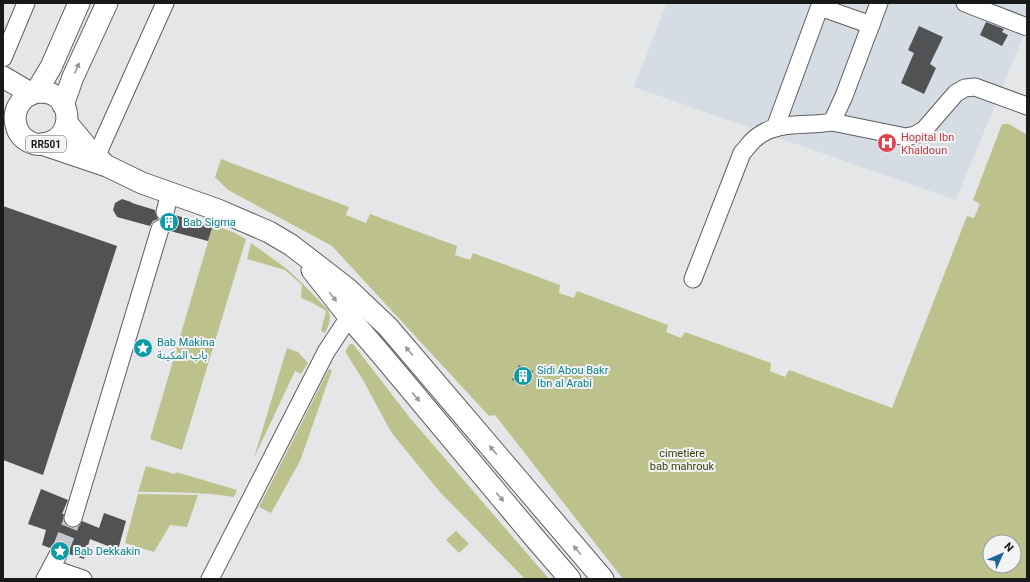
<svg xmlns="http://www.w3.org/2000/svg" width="1030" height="582" viewBox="0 0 1030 582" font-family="Roboto,'Noto Sans Arabic',sans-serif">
	<rect width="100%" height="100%" fill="#e4e6e7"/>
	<polygon fill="#d6dce4" points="667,3 1027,3 1027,27 956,200 634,87"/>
	<g fill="#bdc28d" fill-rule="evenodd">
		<path d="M1002 124H1009L1027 135V579H623L495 415 489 416 332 246 228 190 215 177 221 159 349 207 346 215 366 223 370 214 457 246 455 255 470 260 473 253 560 285 559 293 574 298 577 291 668 325 666 332 681 338 685 332 771 363 770 371 785 377 789 370 892 408 967 216 974 218 980 204 973 200ZM990 542H1014V566H990Z"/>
		<polygon points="213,225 233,232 246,239 182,450 150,439"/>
		<path d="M251 243 287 269 303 284 328 310C332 318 329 325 325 333L321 331 326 311 311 302 301 298 302 285 285 270 247 259Z"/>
		<polygon points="350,344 353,344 410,418 549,579 525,579 439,491 391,432 363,380 346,353 346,350"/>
		<polygon points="287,348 298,352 308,363 301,374 295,371 254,458"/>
		<polygon points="329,369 332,370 300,461 271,513 259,507"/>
		<path d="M146 466 175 474 176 472 237 490 234 497C202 492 170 492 138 492Z"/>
		<polygon points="138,494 198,495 187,527 170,525 154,552 125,543"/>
		<polygon points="456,531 469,544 459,553 446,540"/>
	</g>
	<g fill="#515253">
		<polygon points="986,22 1004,29 1002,32 1008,35 1002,46 980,35"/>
		<polygon points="919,26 943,37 930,64 936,68 924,94 901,83 914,53 908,50"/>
		<polygon points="122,199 131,202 132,203 155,210 156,215 158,219 153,221 150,226 117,217 113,210 115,203"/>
		<polygon points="3,206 117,246 43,475 3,460"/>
		<polygon points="174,215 213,225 208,241 170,231 170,226 167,222 172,219"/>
		<polygon points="519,365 533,371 527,386 512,380"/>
		<polygon points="41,489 68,500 62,514 64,514 63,520 65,525 70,527 76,528 80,525 82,521 99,528 104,513 126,521 118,550 90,539 84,559 69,554 70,550 69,546 64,542 60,541 55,542 50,548 42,545 46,530 28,524"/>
	</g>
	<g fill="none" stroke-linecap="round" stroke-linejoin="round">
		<polyline stroke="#c5c7c8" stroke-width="17" stroke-dasharray="17 8" stroke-linecap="butt" points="60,551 73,518"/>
		<g stroke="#5d5e5f" stroke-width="19">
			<g id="minor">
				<polyline points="965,3 1027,27"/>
				<polyline points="820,7 871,25"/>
				<polyline points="3,58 26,3"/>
				<polyline points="832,122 906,137 915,135 924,130 956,93 965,88 975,87 1027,106"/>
				<polyline points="775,128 821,3"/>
				<polyline points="96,157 165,3"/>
				<polyline points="165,212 170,193"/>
				<path d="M693 279 742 153C747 148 751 141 757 137 778 120 807 127 832 122L844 96 879 3"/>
				<polyline points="73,518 160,229"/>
				<polyline points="51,568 60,551"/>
				<polyline points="45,579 51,568 83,579"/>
				<polyline points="210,579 326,352 349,317"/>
			</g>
		</g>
		<g stroke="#5d5e5f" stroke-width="23">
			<g id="major">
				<polyline points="3,77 32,94"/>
				<path d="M36 92C41 92 47 92 52 94 74 104 71 138 47 143 42 145 37 145 32 143 25 140 19 135 17 128 11 112 20 97 36 92L51 67 79 3"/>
				<polyline points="63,105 73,77 107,3"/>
				<polyline points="67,123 87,147 103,163"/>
				<polyline points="42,144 107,166 142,183 218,210 269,232 291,245 348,289 388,327 603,579"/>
				<polyline points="312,270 349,317 380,353 533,536 570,579"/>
			</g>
		</g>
		<use href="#minor" stroke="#fff" stroke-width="17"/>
		<use href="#major" stroke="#fff" stroke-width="21"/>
	</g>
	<defs><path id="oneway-solid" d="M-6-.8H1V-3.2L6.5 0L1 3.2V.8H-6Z"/></defs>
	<g fill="#979898">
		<use href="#oneway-solid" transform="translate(77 68) rotate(-66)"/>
		<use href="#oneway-solid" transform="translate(333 297) rotate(52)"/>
		<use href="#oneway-solid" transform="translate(409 351) rotate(-131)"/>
		<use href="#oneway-solid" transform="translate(416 397) rotate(50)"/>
		<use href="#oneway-solid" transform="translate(493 450) rotate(-130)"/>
		<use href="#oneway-solid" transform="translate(500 497) rotate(50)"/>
		<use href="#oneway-solid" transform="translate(577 550) rotate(-131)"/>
	</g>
	<defs>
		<g id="hospital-disc" transform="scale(1)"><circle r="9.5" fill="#e0444e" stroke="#f2f3f5"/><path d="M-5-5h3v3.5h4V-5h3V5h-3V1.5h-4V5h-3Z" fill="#fff"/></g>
		<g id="building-disc" transform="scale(1)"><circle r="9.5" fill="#0f9aa8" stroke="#f2f3f5"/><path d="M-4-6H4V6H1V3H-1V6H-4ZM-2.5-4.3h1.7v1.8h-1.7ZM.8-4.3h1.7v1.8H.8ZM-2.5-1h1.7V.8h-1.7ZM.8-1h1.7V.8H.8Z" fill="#fff"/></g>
		<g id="sight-disc" transform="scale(1)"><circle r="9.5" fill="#0f9aa8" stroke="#f2f3f5"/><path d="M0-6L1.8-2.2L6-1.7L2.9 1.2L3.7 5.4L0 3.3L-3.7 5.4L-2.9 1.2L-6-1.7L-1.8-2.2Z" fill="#fff"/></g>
	</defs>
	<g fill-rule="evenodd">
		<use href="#hospital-disc" x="887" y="143"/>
		<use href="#building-disc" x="169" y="222"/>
		<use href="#sight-disc" x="143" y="348"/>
		<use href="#building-disc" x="523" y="376"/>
		<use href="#sight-disc" x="60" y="551"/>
	</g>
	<g text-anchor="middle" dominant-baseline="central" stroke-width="4" stroke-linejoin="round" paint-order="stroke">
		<rect fill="#f2f3f5" stroke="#595a5b" stroke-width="1" x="26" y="136" width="40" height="16" rx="3"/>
		<g font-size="10" font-weight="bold" fill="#181919">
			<text x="46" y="144">RR501</text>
		</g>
		<g font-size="11" fill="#be3a42" stroke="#f2f3f5" text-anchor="start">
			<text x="901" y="137">Hopital Ibn<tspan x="901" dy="13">Khaldoun</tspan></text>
		</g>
		<g font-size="11" fill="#0d838f" stroke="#f2f3f5" text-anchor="start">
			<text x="183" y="222">Bab Sigma</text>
			<text x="157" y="342">Bab Makina<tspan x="157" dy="13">باب المكينة</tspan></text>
			<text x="537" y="370">Sidi Abou Bakr<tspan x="537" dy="13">Ibn al Arabi</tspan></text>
			<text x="74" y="551">Bab Dekkakin</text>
		</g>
		<g font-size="11" fill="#3a3d06" stroke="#f2f3f5">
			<text x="682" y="453">cimetière<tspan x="682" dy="13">bab mahrouk</tspan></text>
		</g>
	</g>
	<rect width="1030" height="582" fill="none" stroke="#181919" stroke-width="8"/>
	<g transform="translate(1002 554) rotate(45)"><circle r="19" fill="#f2f3f5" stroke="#9b9c9d"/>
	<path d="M0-3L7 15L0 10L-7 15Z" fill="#1f6599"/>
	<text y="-6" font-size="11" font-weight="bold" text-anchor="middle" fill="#181919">N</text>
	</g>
</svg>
